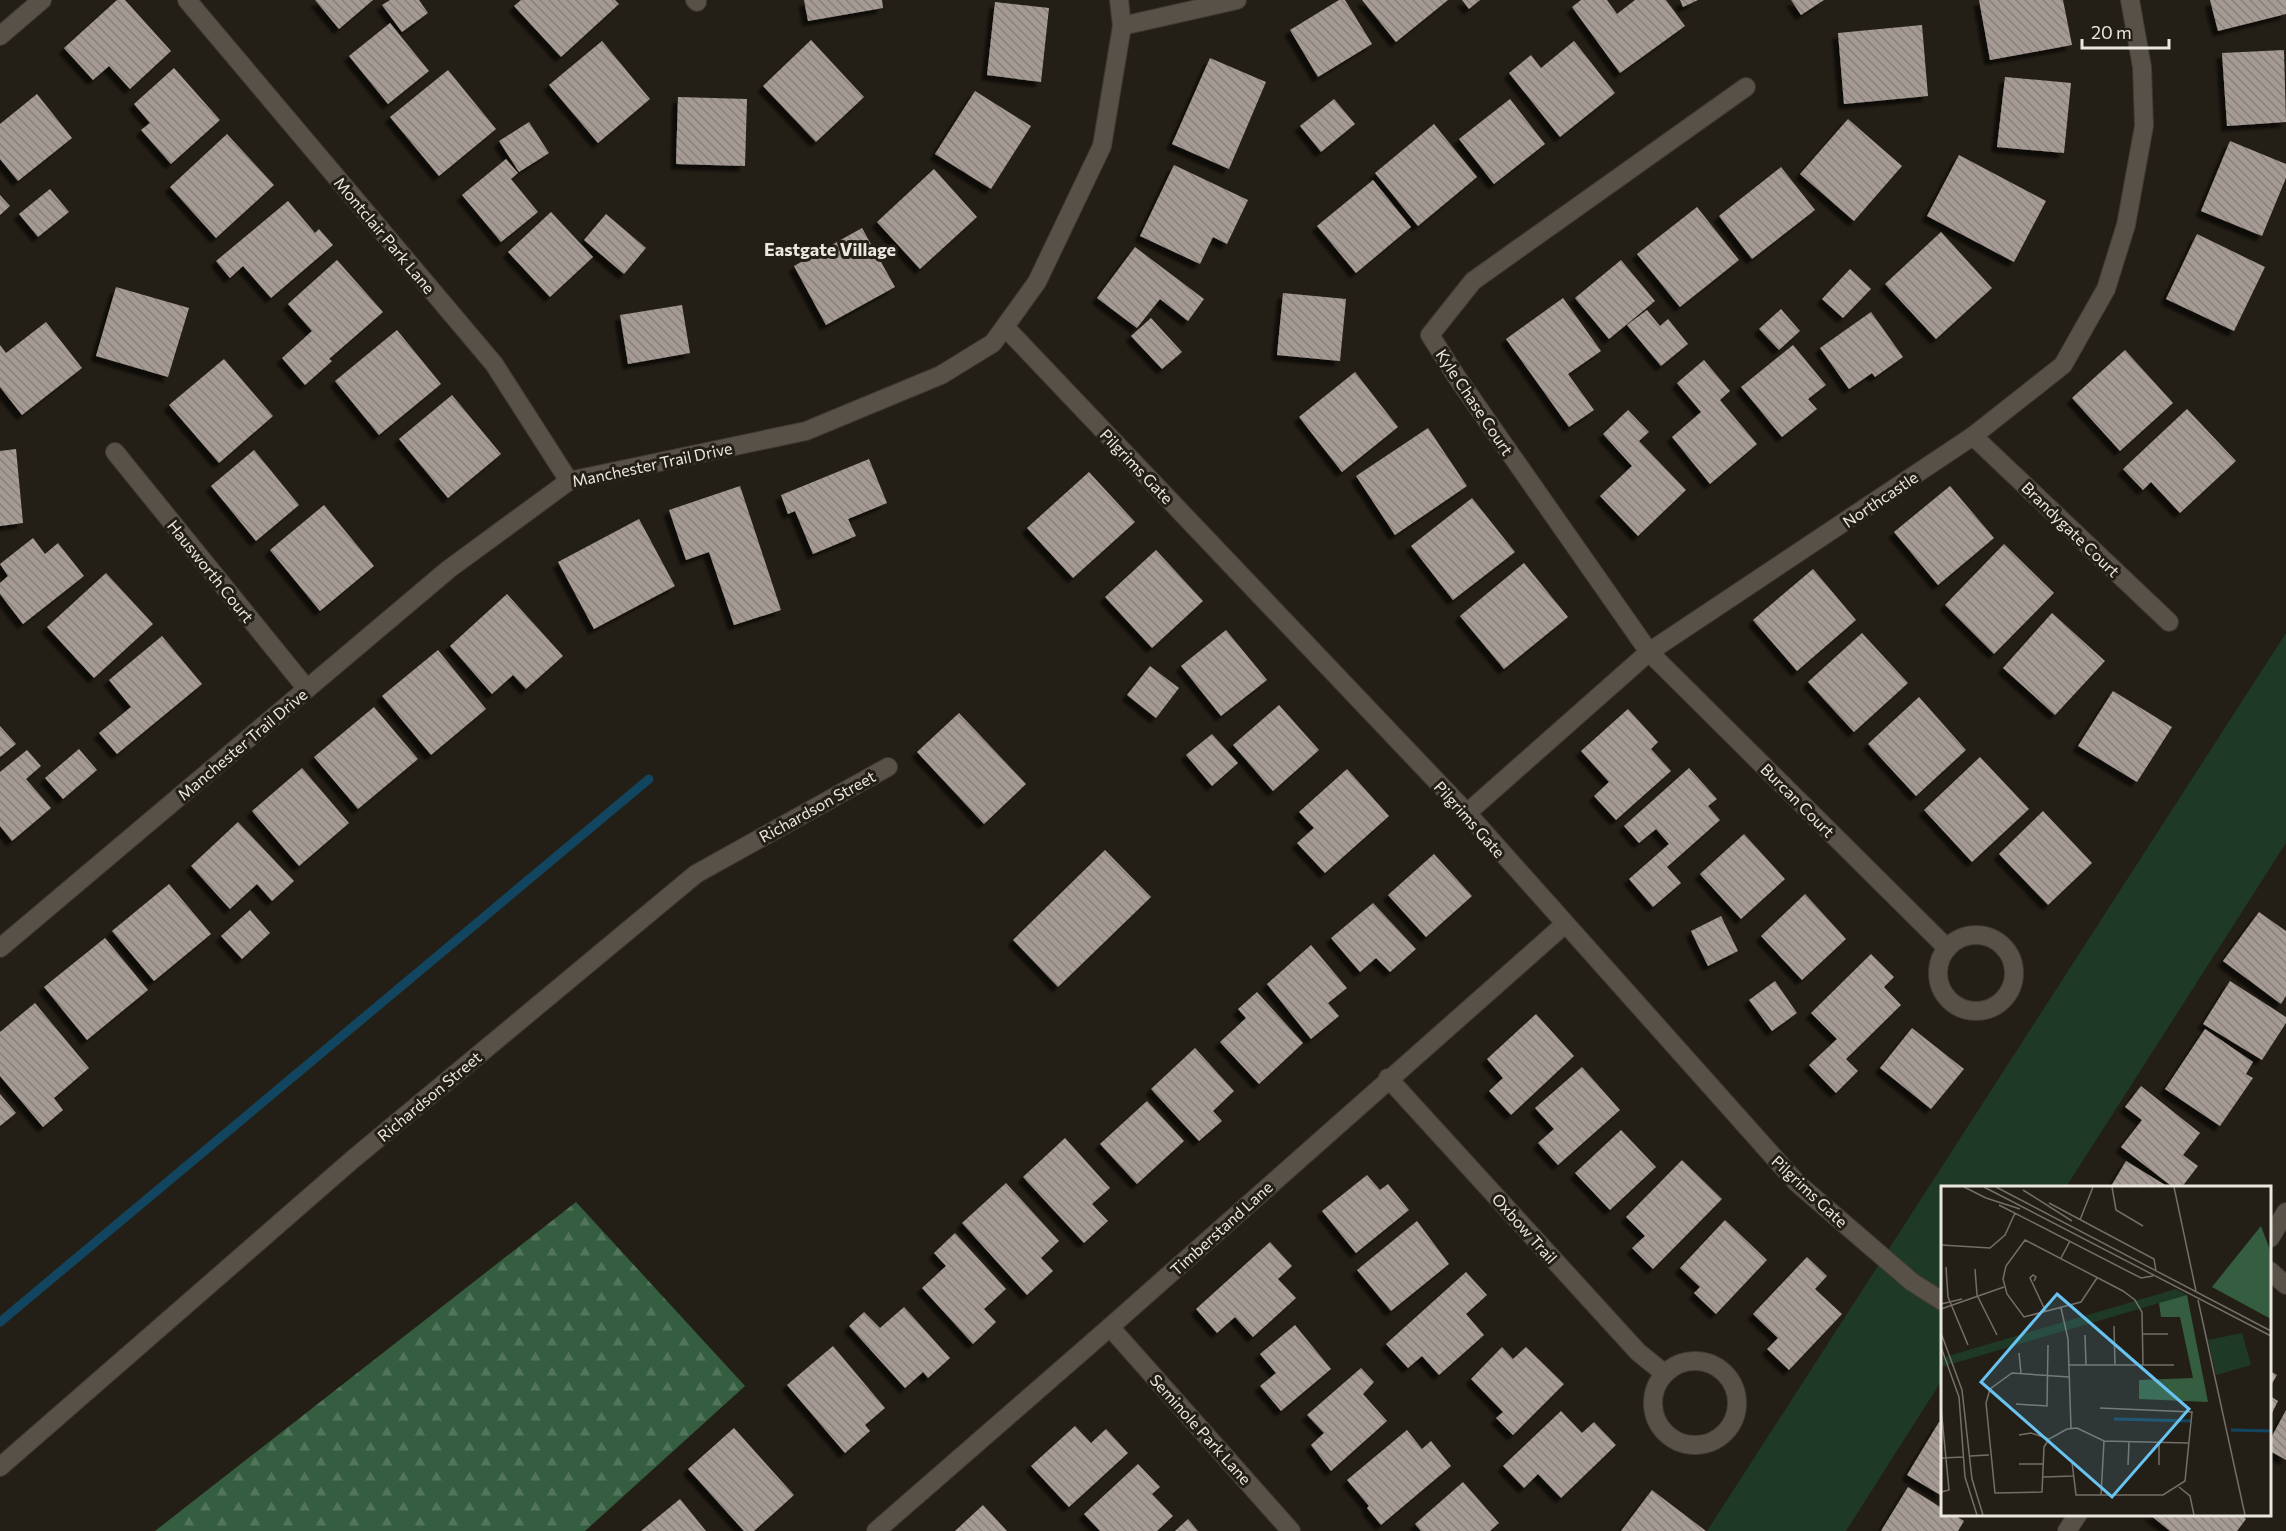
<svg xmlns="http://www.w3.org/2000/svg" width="2286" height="1531" viewBox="0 0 2286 1531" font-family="Commissioner,sans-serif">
	<defs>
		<pattern id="forest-firs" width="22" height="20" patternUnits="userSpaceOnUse" patternTransform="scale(1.5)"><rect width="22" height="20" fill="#345e3f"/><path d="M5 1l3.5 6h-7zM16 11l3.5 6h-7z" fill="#52755a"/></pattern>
		<pattern id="building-back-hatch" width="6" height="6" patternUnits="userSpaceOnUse" patternTransform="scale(1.5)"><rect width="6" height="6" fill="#a69b94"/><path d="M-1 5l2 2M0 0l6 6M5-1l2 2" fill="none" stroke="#89817c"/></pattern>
		<filter id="shadow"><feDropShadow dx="-5.5" dy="5.5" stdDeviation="1.5" flood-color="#0009"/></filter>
	</defs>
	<rect width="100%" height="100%" fill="#241f16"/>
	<polygon fill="#1e3925" points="2286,633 2286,843 2066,1187 1942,1188 1942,1380 1846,1531 1707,1531"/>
	<polygon fill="url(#forest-firs)" points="576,1202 745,1386 585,1531 155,1531"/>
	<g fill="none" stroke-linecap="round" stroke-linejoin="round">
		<polyline stroke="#124660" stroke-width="9" points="0,1322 649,779"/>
	</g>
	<g fill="url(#building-back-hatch)" filter="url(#shadow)">
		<polygon points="117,0 125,0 171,51 130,89 109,66 93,80 64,48"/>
		<polygon points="315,0 373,0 339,29"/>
		<polygon points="390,0 419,0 428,13 402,32 382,5"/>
		<polygon points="521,0 615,0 619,4 561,57 514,6"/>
		<polygon points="804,0 882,0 883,8 808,21"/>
		<polygon points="1339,0 1345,0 1372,44 1318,77 1290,30"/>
		<polygon points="1362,0 1448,0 1396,42"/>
		<polygon points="1462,0 1480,0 1469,9"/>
		<polygon points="1581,0 1607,0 1617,14 1635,0 1666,0 1685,26 1620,73 1572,7"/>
		<polygon points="1680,0 1698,0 1683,7"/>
		<polygon points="1791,0 1824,0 1801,15"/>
		<polygon points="1979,0 2063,0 2072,45 1990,60"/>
		<polygon points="2210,0 2286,0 2286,14 2218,31"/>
		<polygon points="995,2 1049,8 1041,82 987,75"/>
		<polygon points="390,23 429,71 388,104 349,56"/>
		<polygon points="1922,25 1928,96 1844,104 1838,33"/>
		<polygon points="811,40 864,97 816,142 763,86"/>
		<polygon points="602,41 650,99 598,143 549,85"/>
		<polygon points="1574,41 1615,93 1560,137 1509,73 1531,55 1541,68"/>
		<polygon points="2284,50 2286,122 2227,126 2222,53"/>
		<polygon points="1210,58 1266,82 1229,169 1172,144"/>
		<polygon points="174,68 220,120 171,164 141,130 150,123 134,104"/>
		<polygon points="448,70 496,129 439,176 390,117"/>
		<polygon points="2005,77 2071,83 2064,153 1997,147"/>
		<polygon points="975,91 1031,126 991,189 935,154"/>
		<polygon points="37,94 72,138 18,181 0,159 0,124"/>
		<polygon points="678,97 747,99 745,166 676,164"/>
		<polygon points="1334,99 1355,124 1321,152 1300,126"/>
		<polygon points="1510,99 1545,144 1494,184 1459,139"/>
		<polygon points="1848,119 1902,166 1854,221 1800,174"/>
		<polygon points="529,122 549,153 519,172 499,141"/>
		<polygon points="1434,124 1477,177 1418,226 1375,173"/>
		<polygon points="227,134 274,185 216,238 170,187"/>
		<polygon points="2230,141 2286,164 2286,178 2262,236 2201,211"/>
		<polygon points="1959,155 2046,201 2014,262 1927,216"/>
		<polygon points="506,159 518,173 511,179 538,212 501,242 462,195"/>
		<polygon points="1174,165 1248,200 1227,244 1213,237 1200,264 1140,236"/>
		<polygon points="1781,167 1815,210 1752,259 1719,216"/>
		<polygon points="934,169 977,217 920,269 877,222"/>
		<polygon points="1373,180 1411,227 1356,273 1317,226"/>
		<polygon points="50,189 69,212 38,237 19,214"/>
		<polygon points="0,195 10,206 0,215"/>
		<polygon points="288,201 315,233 319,229 333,245 271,298 243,266 230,278 216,261"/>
		<polygon points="1697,207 1739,260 1680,307 1637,254"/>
		<polygon points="551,212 593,257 550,297 508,252"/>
		<polygon points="606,214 646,248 624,274 584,240"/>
		<polygon points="862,228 895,287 826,325 794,266"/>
		<polygon points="1941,232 1992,288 1936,339 1885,284"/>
		<polygon points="2197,234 2265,267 2234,331 2166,299"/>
		<polygon points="1135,247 1204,299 1188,321 1160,299 1137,328 1097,298"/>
		<polygon points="337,260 383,312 329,359 332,361 305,385 282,358 312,331 288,304"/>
		<polygon points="1621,260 1655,301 1609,339 1575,298"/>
		<polygon points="1850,269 1871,289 1843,318 1822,299"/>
		<polygon points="116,287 189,308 168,377 96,356"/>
		<polygon points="1283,293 1346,299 1340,361 1277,355"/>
		<polygon points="1563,298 1601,351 1568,374 1594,410 1569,427 1506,339"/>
		<polygon points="682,305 690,353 628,364 620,315"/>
		<polygon points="1781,309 1800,331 1779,350 1759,329"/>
		<polygon points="1647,310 1660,326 1668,319 1688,344 1661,366 1627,325"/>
		<polygon points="1871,312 1903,357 1875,377 1872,373 1849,389 1820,348"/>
		<polygon points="1151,318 1182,352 1162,369 1131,336"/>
		<polygon points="46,322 82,368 22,415 0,387 0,345 6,353"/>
		<polygon points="397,330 441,384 379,435 335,381"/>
		<polygon points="1793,345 1826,385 1808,399 1817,409 1782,437 1741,387"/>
		<polygon points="2125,350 2173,403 2120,451 2072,398"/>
		<polygon points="224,359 273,416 219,463 169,405"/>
		<polygon points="1704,360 1730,391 1720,400 1757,444 1710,484 1672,437 1701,412 1677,383"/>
		<polygon points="1355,372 1398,427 1342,472 1299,417"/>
		<polygon points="452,395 501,454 448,498 399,439"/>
		<polygon points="2187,409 2236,461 2180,513 2151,482 2143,490 2123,469"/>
		<polygon points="1628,410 1649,432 1639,441 1686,490 1638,536 1600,496 1632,466 1603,434"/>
		<polygon points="1428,428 1467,486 1395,535 1356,476"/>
		<polygon points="16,449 23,523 0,526 0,451"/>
		<polygon points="254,450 299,505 256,541 211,486"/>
		<polygon points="869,459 887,503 848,519 856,536 813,554 795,511 788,514 781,495"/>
		<polygon points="1089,472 1135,522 1073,578 1027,528"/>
		<polygon points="740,486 781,610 734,625 709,552 686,560 669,510"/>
		<polygon points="1950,486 1994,538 1938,585 1894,532"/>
		<polygon points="1472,498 1515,552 1453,600 1411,546"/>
		<polygon points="324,505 374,566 320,611 270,550"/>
		<polygon points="639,519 675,586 594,629 558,562"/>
		<polygon points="33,538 45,554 58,543 84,576 23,624 0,594 0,583 8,576 0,564"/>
		<polygon points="2004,544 2054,593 1994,654 1945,605"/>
		<polygon points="1156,550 1203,601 1152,648 1105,597"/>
		<polygon points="1524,563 1568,617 1504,669 1460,616"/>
		<polygon points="1813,569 1856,620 1797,671 1753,620"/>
		<polygon points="106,573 153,624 94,678 47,627"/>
		<polygon points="507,594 563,656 526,689 513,675 492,694 450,646"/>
		<polygon points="2052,613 2105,661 2055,715 2003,668"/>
		<polygon points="1226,630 1267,680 1221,716 1181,666"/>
		<polygon points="1862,633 1908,683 1854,732 1808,682"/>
		<polygon points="162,636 202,684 117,754 99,733 131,707 109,680"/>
		<polygon points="438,650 486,709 431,755 382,696"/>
		<polygon points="1150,666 1179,688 1156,718 1127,695"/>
		<polygon points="2113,691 2172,727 2137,782 2078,746"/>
		<polygon points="1919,697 1966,750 1916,796 1868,744"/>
		<polygon points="1279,705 1319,750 1273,791 1233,745"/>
		<polygon points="374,707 418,759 358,809 314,757"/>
		<polygon points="1628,709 1658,742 1651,749 1671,771 1616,820 1594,796 1609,782 1581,751"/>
		<polygon points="959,713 1026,784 984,824 917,752"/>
		<polygon points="0,726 16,744 0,757"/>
		<polygon points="1212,734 1238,763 1212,786 1186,755"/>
		<polygon points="79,749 97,770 63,799 45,778"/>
		<polygon points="27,750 41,766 26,779 51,808 12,841 0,826 0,772"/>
		<polygon points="1980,757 2029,809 1972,862 1924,810"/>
		<polygon points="302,768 349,823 299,866 252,811"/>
		<polygon points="1689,768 1717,799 1708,806 1720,820 1667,867 1681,883 1653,907 1629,879 1669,844 1656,829 1639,843 1624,826"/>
		<polygon points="1347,769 1389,816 1325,873 1297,843 1314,828 1299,812"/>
		<polygon points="2043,811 2092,863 2048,905 1999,854"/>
		<polygon points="238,822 294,881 272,901 257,884 230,909 191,866"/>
		<polygon points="1744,834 1785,879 1741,919 1700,874"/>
		<polygon points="1105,850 1151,897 1058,987 1013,940"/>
		<polygon points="1434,854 1472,896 1426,937 1388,895"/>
		<polygon points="169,884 211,934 154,981 112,931"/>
		<polygon points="1805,894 1846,939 1802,980 1761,936"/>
		<polygon points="1373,903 1416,949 1390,972 1376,958 1360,972 1331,938"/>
		<polygon points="250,910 270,933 242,959 221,936"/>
		<polygon points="2259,912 2286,931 2286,996 2281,1004 2223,961"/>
		<polygon points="1721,916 1738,951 1708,966 1691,931"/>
		<polygon points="105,938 148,990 87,1040 44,987"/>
		<polygon points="1311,945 1347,988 1328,1003 1339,1016 1311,1039 1267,984"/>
		<polygon points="1871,954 1894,977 1884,987 1901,1005 1846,1059 1858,1071 1836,1093 1809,1065 1837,1039 1811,1013"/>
		<polygon points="1775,981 1797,1013 1772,1031 1749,1000"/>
		<polygon points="2230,981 2286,1017 2286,1023 2262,1060 2203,1024"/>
		<polygon points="1257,992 1303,1043 1259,1084 1220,1042 1246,1018 1238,1009"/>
		<polygon points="35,1003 89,1068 54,1098 63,1110 43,1127 0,1076 0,1032"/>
		<polygon points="1536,1014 1574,1056 1511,1115 1489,1091 1503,1078 1487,1059"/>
		<polygon points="1912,1028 1964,1069 1931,1109 1880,1068"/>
		<polygon points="2205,1029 2253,1062 2246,1074 2253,1078 2220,1126 2165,1089"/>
		<polygon points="1195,1048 1234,1091 1213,1111 1222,1121 1199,1141 1151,1089"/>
		<polygon points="1582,1067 1620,1110 1558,1165 1538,1143 1554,1129 1535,1108"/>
		<polygon points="2141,1086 2200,1133 2183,1155 2198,1166 2181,1188 2174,1188 2121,1147 2142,1120 2125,1107"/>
		<polygon points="0,1094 16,1113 0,1126"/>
		<polygon points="1147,1101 1184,1141 1137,1184 1100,1144"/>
		<polygon points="1621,1130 1656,1167 1610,1210 1575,1173"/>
		<polygon points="1065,1138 1110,1188 1092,1204 1108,1221 1084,1243 1023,1177"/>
		<polygon points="1682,1160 1722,1199 1653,1269 1632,1248 1645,1236 1626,1217"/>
		<polygon points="2126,1161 2170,1188 2110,1188"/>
		<polygon points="1367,1175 1380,1190 1388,1184 1409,1210 1356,1253 1322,1211"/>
		<polygon points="1006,1183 1059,1241 1041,1258 1053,1271 1027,1295 962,1223"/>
		<polygon points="1725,1220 1767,1260 1716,1314 1694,1293 1700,1287 1680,1268"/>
		<polygon points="1417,1221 1449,1264 1391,1311 1357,1270"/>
		<polygon points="955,1233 1006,1289 984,1309 996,1322 973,1344 922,1288 946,1266 934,1253"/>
		<polygon points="1270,1242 1292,1266 1278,1279 1296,1298 1253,1337 1235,1317 1217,1333 1196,1309"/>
		<polygon points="1807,1257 1827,1276 1815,1289 1842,1314 1789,1370 1767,1349 1778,1338 1753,1314"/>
		<polygon points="1466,1272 1487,1295 1466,1314 1484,1335 1439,1375 1422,1356 1408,1368 1386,1344"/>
		<polygon points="904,1307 950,1358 928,1378 923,1372 905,1388 849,1326 864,1312 880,1328"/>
		<polygon points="1295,1325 1331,1369 1281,1411 1260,1386 1276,1373 1260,1354"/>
		<polygon points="833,1346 885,1408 865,1425 870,1431 845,1453 787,1385"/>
		<polygon points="1502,1347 1513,1359 1526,1347 1564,1384 1513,1435 1496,1418 1503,1412 1471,1379"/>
		<polygon points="1361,1368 1374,1382 1363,1394 1387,1421 1331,1471 1311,1445 1324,1433 1307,1415"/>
		<polygon points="2270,1371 2277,1375 2270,1387"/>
		<polygon points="2270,1396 2278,1401 2270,1417"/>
		<polygon points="2286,1410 2286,1460 2270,1451 2270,1440"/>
		<polygon points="1561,1411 1582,1433 1594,1422 1616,1445 1561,1498 1538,1474 1524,1488 1503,1466"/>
		<polygon points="1939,1422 1942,1424 1942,1496 1907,1475"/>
		<polygon points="1075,1426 1091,1443 1106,1429 1128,1453 1069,1507 1031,1466"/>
		<polygon points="734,1428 794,1495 754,1531 744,1531 688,1469"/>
		<polygon points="1407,1430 1422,1449 1431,1441 1451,1466 1381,1525 1367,1508 1369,1506 1347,1480"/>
		<polygon points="1138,1464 1160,1487 1152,1494 1173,1516 1157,1531 1100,1531 1084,1514"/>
		<polygon points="1463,1482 1499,1523 1490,1531 1421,1531 1415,1524"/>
		<polygon points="1908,1487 1942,1508 1942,1514 1953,1514 1964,1521 1958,1531 1881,1531"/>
		<polygon points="1652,1490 1706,1531 1621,1531"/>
		<polygon points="680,1499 706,1531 641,1531"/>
		<polygon points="983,1505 1007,1531 955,1531"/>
		<polygon points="2149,1514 2241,1514 2246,1519 2237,1531 2170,1531"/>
		<polygon points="1188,1519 1198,1531 1175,1531"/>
	</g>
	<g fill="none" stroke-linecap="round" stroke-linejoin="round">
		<g stroke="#3e3a34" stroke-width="20">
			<g id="minor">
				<polyline points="187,0 494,364 569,481"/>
				<polyline points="695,0 697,2"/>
				<polyline points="1122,26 1237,0"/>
				<polyline points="0,36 42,0"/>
				<polyline points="1746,87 1473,281 1430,335 1456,376 1649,652 1947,948"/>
				<polyline points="1005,327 1467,813 1797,1183 1912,1282 1942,1301"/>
				<polyline points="1973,436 2169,622"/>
				<polyline points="115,452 307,689"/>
				<polyline points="1467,813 1649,652 1973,436 2063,365 2106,289 2126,225 2144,126 2142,67 2130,0"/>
				<circle cx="1976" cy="973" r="38"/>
				<polyline points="0,948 449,569 569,481 806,431 941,375 993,343 1037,282 1102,146 1122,26 1119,0"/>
				<polyline points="1388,1078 1638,1352 1665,1374"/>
				<polyline points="2270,1238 2286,1212"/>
				<polyline points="2270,1271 2286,1285"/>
				<polyline points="1110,1327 1291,1531"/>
				<circle cx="1695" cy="1403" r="42"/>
				<polyline points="0,1467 352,1160 696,874 888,767"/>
				<polyline points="876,1531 1110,1327 1565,924"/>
				<polyline points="2067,1531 2078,1514"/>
			</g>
		</g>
		<use href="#minor" stroke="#575147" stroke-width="18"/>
	</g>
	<g text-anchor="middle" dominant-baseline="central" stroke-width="6" stroke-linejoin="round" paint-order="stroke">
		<g font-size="16" fill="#eae7e1" stroke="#241f16">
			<text transform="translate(385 235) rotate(50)">Montclair Park Lane</text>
			<text transform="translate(1475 402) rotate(56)">Kyle Chase Court</text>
			<text transform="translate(652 464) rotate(-12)">Manchester Trail Drive</text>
			<text transform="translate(1137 466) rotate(46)">Pilgrims Gate</text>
			<text transform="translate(1880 499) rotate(-34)">Northcastle</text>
			<text transform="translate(2071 529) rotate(44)">Brandygate Court</text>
			<text transform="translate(211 571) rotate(51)">Hausworth Court</text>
			<text transform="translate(242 744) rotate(-40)">Manchester Trail Drive</text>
			<text transform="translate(1798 800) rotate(45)">Burcan Court</text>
			<text transform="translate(817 806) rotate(-29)">Richardson Street</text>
			<text transform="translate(1470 819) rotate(48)">Pilgrims Gate</text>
			<text transform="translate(429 1096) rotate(-40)">Richardson Street</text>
			<text transform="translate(1810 1191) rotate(43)">Pilgrims Gate</text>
			<text transform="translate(1221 1228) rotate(-42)">Timberstand Lane</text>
			<text transform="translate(1525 1228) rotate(48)">Oxbow Trail</text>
			<text transform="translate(1201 1429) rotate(48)">Seminole Park Lane</text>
		</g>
		<g font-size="18" font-weight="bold" fill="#eae7e1" stroke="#241f16">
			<text x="830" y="249">Eastgate Village</text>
		</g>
	</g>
	<g transform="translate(1941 1186)">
		<rect width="330" height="330" fill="#241f16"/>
		<path d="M235 103 246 109 0 181V172Z" fill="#1e3925"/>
		<path d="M320 40 330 67V133L271 101ZM246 109 267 216 198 213V194L252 192 239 131H220L218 117Z" fill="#345e3f"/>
		<path d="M301 147 310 179 275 189 267 154Z" fill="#1e3925"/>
		<path fill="none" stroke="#124660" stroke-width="3" d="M173 233 250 235M290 244 330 245"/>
		<path fill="none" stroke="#736f67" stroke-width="1.5" d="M23 1 45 12M43 1 330 150M55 1 330 145M171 1 175 24 202 40M233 1 255 105M82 4 131 35M45 12 79 23M108 17 213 73 215 85M58 19 200 92 212 90M139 34 152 1M0 59 49 62 64 49 74 27M120 72 129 55M5 81 7 111 27 159M34 83 36 109 56 149M156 92 140 116 83 131 66 108 62 93 65 80 84 54 182 105 194 114 201 126 202 179M93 95 95 91 92 89 89 92 105 126M257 114 304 329M0 118 21 113M120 122 127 153 130 242M0 123 63 101M173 140 174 179M0 147 21 204 31 293 42 329M202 148H227M144 149 145 179M0 161 18 211 24 291 36 329M78 167 80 187M127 179H233M128 191 71 187 49 203 45 217 54 307 101 306 103 261 108 253 126 243 136 242 163 255 247 257M75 218 106 220 107 159M0 221 8 304 0 306M78 249 90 247 108 253M29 270 48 269M0 272 22 271M131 276 135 309H222L244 295 251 226 159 222M78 278H102M187 279 188 256M218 279V257M102 291 132 290M238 301 249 310 253 329M160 309 163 255"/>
		<path fill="#69c3f1" fill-opacity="0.15" stroke="#69c3f1" stroke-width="3" d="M116 108 248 223 171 311 40 196Z"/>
		<rect width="330" height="330" fill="none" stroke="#eae7e1" stroke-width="3"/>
	</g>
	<path d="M2082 39v9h87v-9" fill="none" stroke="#eae7e1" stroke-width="3"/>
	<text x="2091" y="39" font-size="18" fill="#eae7e1" stroke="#241f16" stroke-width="4.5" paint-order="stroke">20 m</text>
</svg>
